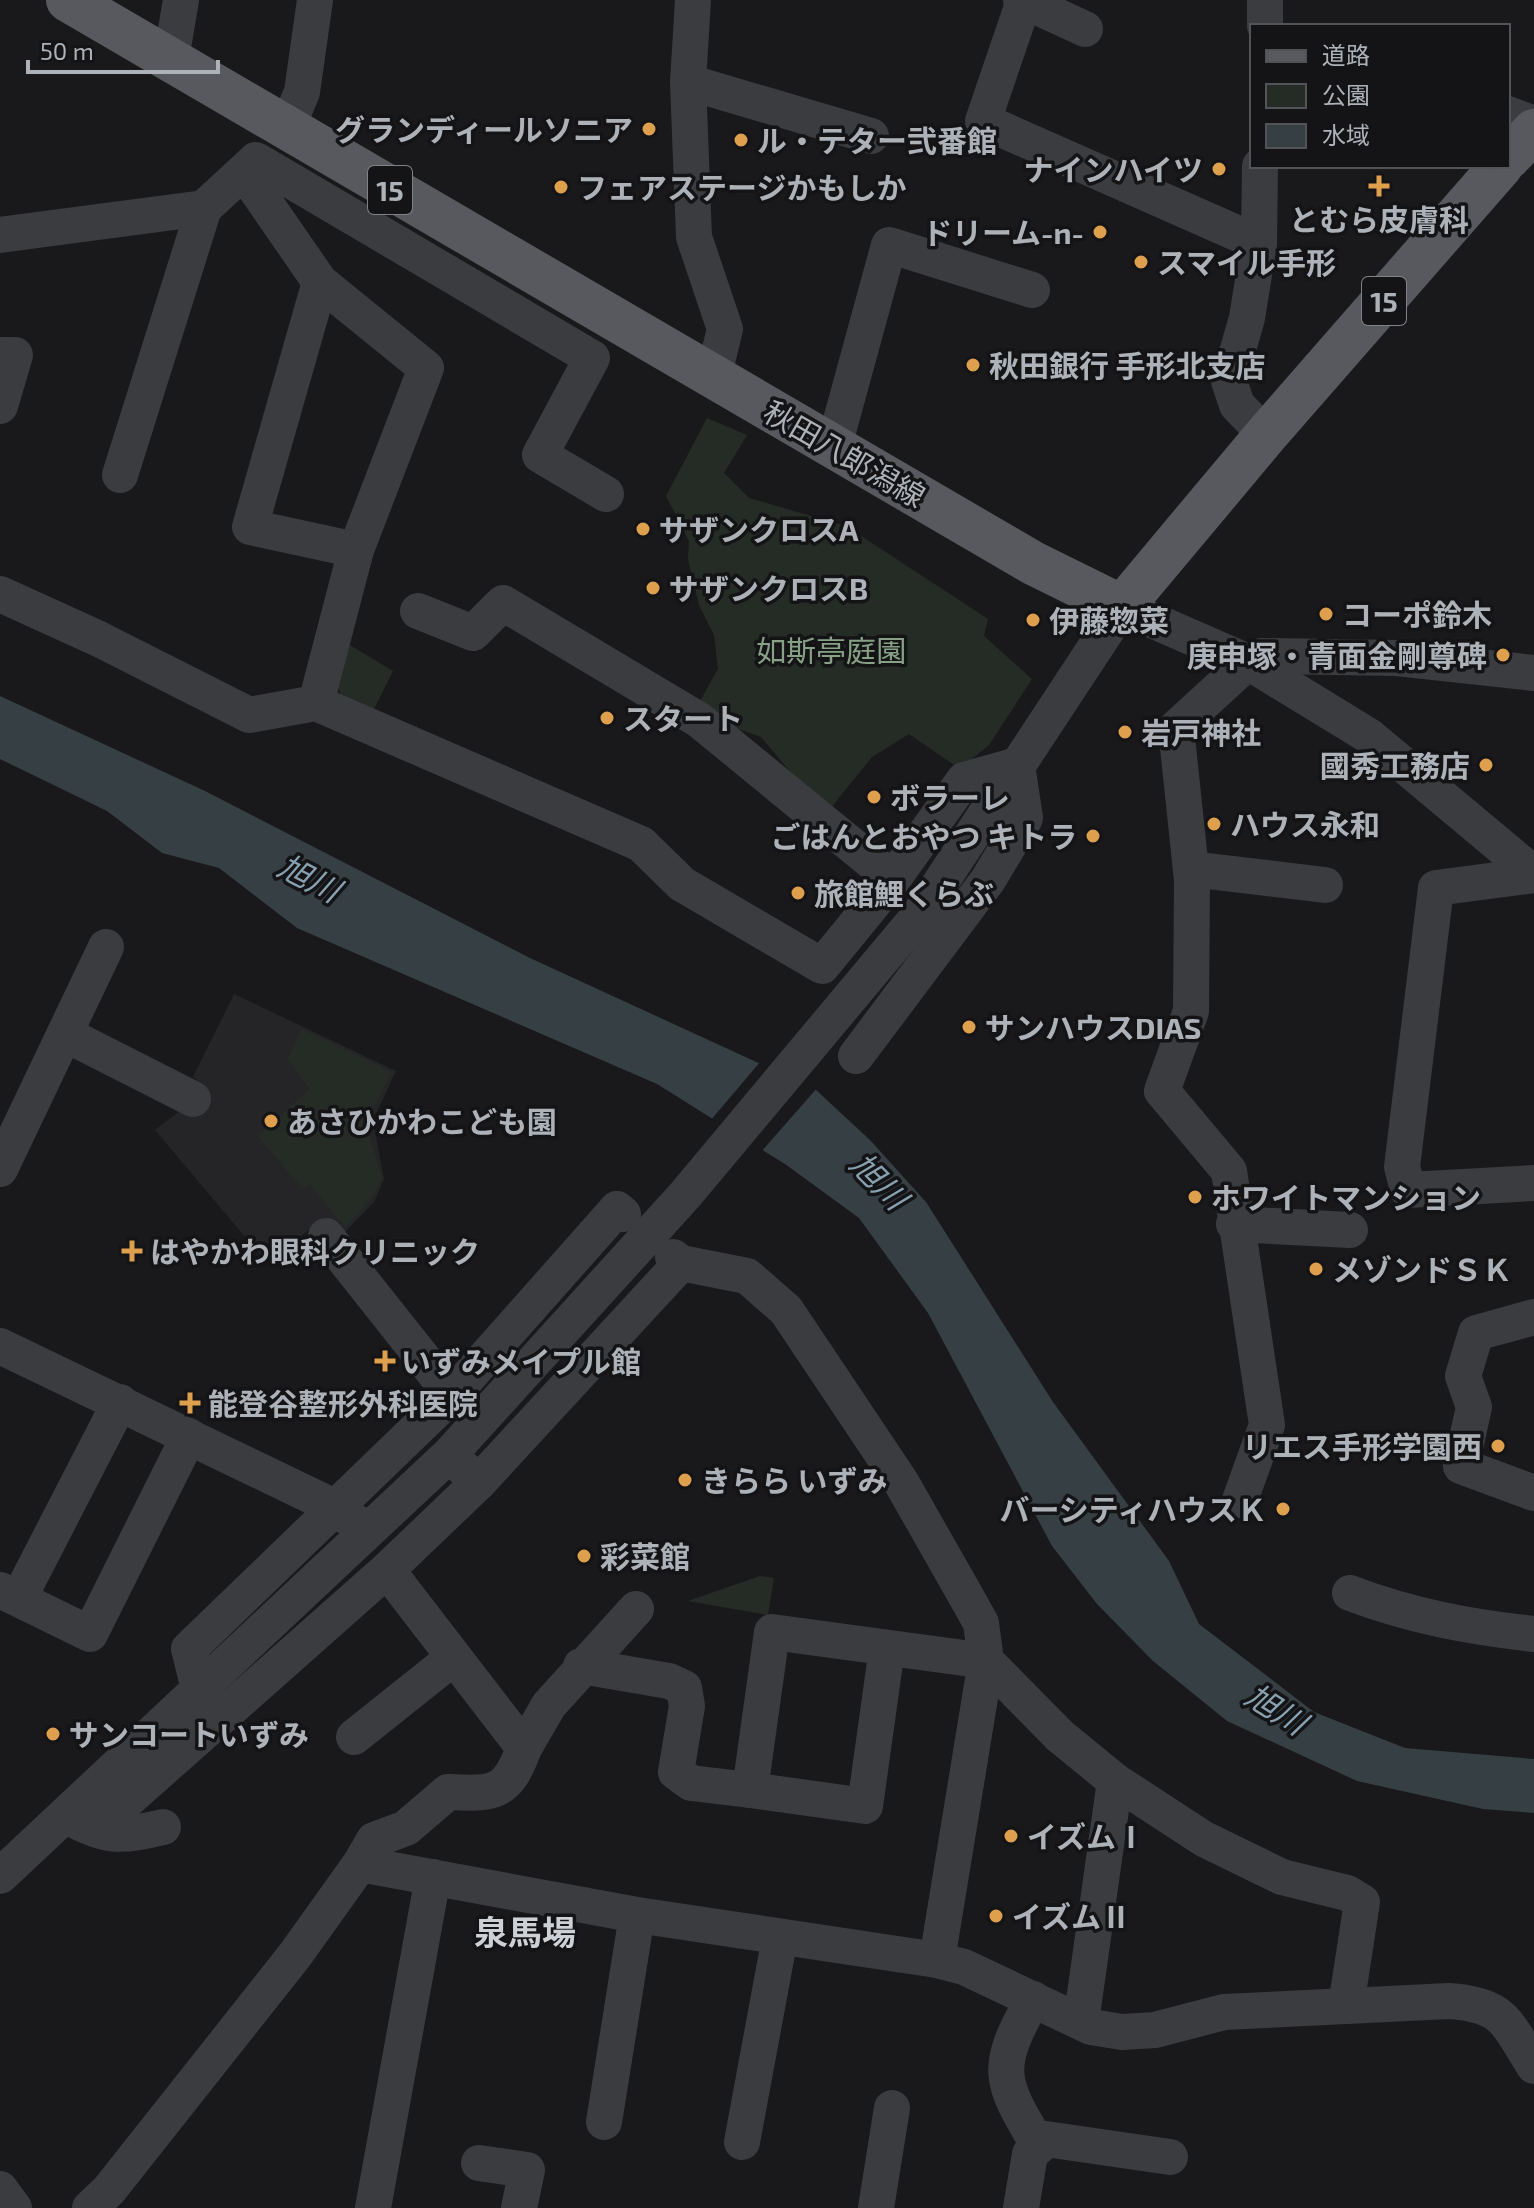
<svg xmlns="http://www.w3.org/2000/svg" width="1534" height="2208" viewBox="0 0 1534 2208" font-family="'Exo 2','Noto Sans JP',sans-serif">
	<rect width="100%" height="100%" fill="#19191b"/>
	<polygon fill="#252528" points="234,994 396,1071 377,1112 375,1131 384,1179 374,1202 342,1235 325,1217 267,1263 155,1130 208,1089 193,1077"/>
	<g fill="#252c26">
		<polygon points="707,418 747,435 724,473 749,498 846,526 988,619 984,636 1032,679 989,745 960,769 909,734 872,757 829,810 816,802 761,737 716,721 700,701 718,669 714,635 699,605 688,559 689,541 666,496"/>
		<polygon points="348,644 393,671 373,711 342,697 332,674"/>
		<polygon points="302,1029 392,1072 365,1124 382,1178 371,1199 345,1227 310,1184 303,1189 258,1136 310,1089 288,1059"/>
		<polygon points="760,1576 774,1578 768,1615 688,1601"/>
	</g>
	<polygon fill="#353f44" points="0,696 205,791 530,958 815,1089 870,1140 926,1202 1053,1402 1169,1561 1199,1624 1314,1712 1405,1748 1534,1759 1534,1813 1483,1809 1357,1781 1227,1721 1153,1661 1097,1604 1052,1546 928,1313 859,1218 785,1164 657,1084 297,928 219,868 162,853 107,811 0,759"/>
	<polygon fill="#19191b" points="761,1061 818,1087 760,1153 710,1121"/>
	<g fill="none" stroke-linecap="round" stroke-linejoin="round">
		<g stroke="#3a3c3f" stroke-width="36">
			<polyline points="693,0 688,82 694,237 725,329 713,378"/>
			<polyline points="1021,0 1024,1 983,121 1259,243"/>
			<polyline points="1024,1 1085,29"/>
			<polyline points="1265,26 1265,0"/>
			<polyline points="171,59 181,0"/>
			<polyline points="688,82 871,136"/>
			<polyline points="1508,114 1534,124"/>
			<polyline points="287,128 302,92 315,0"/>
			<polyline points="1260,166 1259,243 1247,318 1229,381 1237,405 1266,435"/>
			<polyline points="244,172 320,282 426,368 356,550 316,703"/>
			<polyline points="0,235 204,208"/>
			<polyline points="320,282 250,527 356,550"/>
			<polyline points="0,355 15,355 0,406"/>
			<polyline points="834,446 889,245 1032,290"/>
			<polyline points="120,475 204,208 256,160 592,358 540,455 606,494"/>
			<polyline points="0,594 99,639 249,715 316,703 641,844 682,884 822,966 893,879 964,780 1017,765"/>
			<polyline points="418,611 473,633 503,603 699,720 893,879"/>
			<polyline points="1191,869 1325,885"/>
			<polyline points="1534,875 1436,888 1402,1167 1408,1190 1534,1183"/>
			<polyline points="65,1034 193,1099"/>
			<polyline points="856,1056 988,880 1025,818 1017,765"/>
			<polyline points="0,1169 106,947"/>
			<polyline points="1234,1224 1350,1230"/>
			<polyline points="326,1236 452,1395"/>
			<polyline points="673,1257 681,1263 747,1276 786,1310 901,1482 963,1591 981,1623 986,1661 937,1960"/>
			<polyline points="1534,1317 1476,1333 1463,1376 1474,1407 1461,1466 1534,1493"/>
			<polyline points="0,1346 322,1501 357,1523"/>
			<polyline points="462,1467 479,1482 681,1263"/>
			<polyline points="1240,1500 1267,1425 1229,1171 1162,1091 1191,1011 1192,880 1176,728 1248,662 1262,656 1397,658 1534,673"/>
			<polyline points="0,1590 90,1634 189,1436"/>
			<path d="M1350 1593C1411 1616 1469 1627 1534 1634"/>
			<polyline points="19,1598 120,1402"/>
			<polyline points="887,1648 865,1806 750,1790 772,1632 986,1661 1060,1736 1115,1781 1204,1839 1282,1877 1347,1893 1362,1902 1346,2006"/>
			<polyline points="581,1666 669,1681 684,1688 687,1706 676,1772 691,1783 750,1790"/>
			<polyline points="199,1689 189,1649 452,1395 617,1209 623,1214"/>
			<polyline points="354,1737 453,1658"/>
			<polyline points="524,1748 549,1705 636,1609"/>
			<polyline points="67,1816 123,1804 387,1570 479,1482"/>
			<path d="M67 1816C106 1838 120 1837 163 1827"/>
			<path d="M360 1864 374 1840 406 1828 448 1792C494 1794 507 1795 524 1748L387 1570"/>
			<polyline points="0,1876 449,1455 685,1195 920,914 1122,607 1248,662 1369,736 1534,874"/>
			<path d="M1033 1999C994 2069 999 2080 1039 2146"/>
			<polyline points="1081,2022 1115,1781"/>
			<polyline points="604,2122 637,1915"/>
			<polyline points="742,2142 780,1937"/>
			<polyline points="479,2163 527,2170 519,2208"/>
			<polyline points="0,2189 14,2208"/>
			<path d="M90 2208 109 2190 295 1955 360 1864 637 1915 937 1960 964 1967 1091 2027 1122 2032 1155 2030 1224 2012 1449 2001C1505 2005 1506 2022 1534 2066"/>
			<polyline points="373,2208 433,1877"/>
			<polyline points="876,2208 892,2108"/>
			<polyline points="1021,2208 1030,2154 1046,2139 1170,2157"/>
		</g>
		<g stroke="#57595e" stroke-width="44">
			<polyline points="68,0 1033,563 1122,607 1266,435 1501,166"/>
			<polyline points="1508,158 1534,131"/>
		</g>
	</g>
	<g fill="#dea04d" stroke="#141416" stroke-width="3">
		<circle cx="649" cy="129" r="8"/>
		<circle cx="741" cy="140" r="8"/>
		<circle cx="1219" cy="169" r="8"/>
		<path d="M1375 174h8v8h8v8h-8v8h-8v-8h-8v-8h8z"/>
		<circle cx="561" cy="187" r="8"/>
		<circle cx="1100" cy="232" r="8"/>
		<circle cx="1141" cy="262" r="8"/>
		<circle cx="973" cy="365" r="8"/>
		<circle cx="643" cy="529" r="8"/>
		<circle cx="653" cy="588" r="8"/>
		<circle cx="1326" cy="614" r="8"/>
		<circle cx="1033" cy="620" r="8"/>
		<circle cx="1503" cy="655" r="8"/>
		<circle cx="607" cy="718" r="8"/>
		<circle cx="1125" cy="732" r="8"/>
		<circle cx="1486" cy="765" r="8"/>
		<circle cx="874" cy="797" r="8"/>
		<circle cx="1214" cy="824" r="8"/>
		<circle cx="1093" cy="836" r="8"/>
		<circle cx="798" cy="893" r="8"/>
		<circle cx="969" cy="1027" r="8"/>
		<circle cx="271" cy="1121" r="8"/>
		<circle cx="1195" cy="1197" r="8"/>
		<path d="M128 1239h8v8h8v8h-8v8h-8v-8h-8v-8h8z"/>
		<circle cx="1316" cy="1269" r="8"/>
		<path d="M381 1349h8v8h8v8h-8v8h-8v-8h-8v-8h8z"/>
		<path d="M186 1391h8v8h8v8h-8v8h-8v-8h-8v-8h8z"/>
		<circle cx="1498" cy="1446" r="8"/>
		<circle cx="685" cy="1480" r="8"/>
		<circle cx="1283" cy="1509" r="8"/>
		<circle cx="584" cy="1556" r="8"/>
		<circle cx="53" cy="1734" r="8"/>
		<circle cx="1011" cy="1836" r="8"/>
		<circle cx="996" cy="1916" r="8"/>
	</g>
	<g text-anchor="middle" dominant-baseline="central" stroke-width="7" stroke-linejoin="round" paint-order="stroke">
		<g fill="#141416" stroke="#7f8388" stroke-width="2">
			<rect x="368" y="166" width="44" height="48" rx="6"/>
			<rect x="1362" y="277" width="44" height="48" rx="6"/>
		</g>
		<g font-size="28" font-weight="bold" fill="#adb2b9">
			<text x="390" y="190">15</text>
			<text x="1384" y="301">15</text>
		</g>
		<g font-size="30" font-weight="bold" fill="#adb2b9" stroke="#141416" text-anchor="start">
			<text x="633" y="129" text-anchor="end">グランディールソニア</text>
			<text x="757" y="140">ル・テター弐番館</text>
			<text x="1203" y="169" text-anchor="end">ナインハイツ</text>
			<text x="577" y="187">フェアステージかもしか</text>
			<text x="1379" y="219" text-anchor="middle">とむら皮膚科</text>
			<text x="1084" y="232" text-anchor="end">ドリーム-n-</text>
			<text x="1157" y="262">スマイル手形</text>
			<text x="989" y="365">秋田銀行 手形北支店</text>
			<text x="659" y="529">サザンクロスA</text>
			<text x="669" y="588">サザンクロスB</text>
			<text x="1342" y="614">コーポ鈴木</text>
			<text x="1049" y="620">伊藤惣菜</text>
			<text x="1487" y="655" text-anchor="end">庚申塚・青面金剛尊碑</text>
			<text x="623" y="718">スタート</text>
			<text x="1141" y="732">岩戸神社</text>
			<text x="1470" y="765" text-anchor="end">國秀工務店</text>
			<text x="890" y="797">ボラーレ</text>
			<text x="1230" y="824">ハウス永和</text>
			<text x="1077" y="836" text-anchor="end">ごはんとおやつ キトラ</text>
			<text x="814" y="893">旅館鯉くらぶ</text>
			<text x="985" y="1027">サンハウスDIAS</text>
			<text x="287" y="1121">あさひかわこども園</text>
			<text x="1211" y="1197">ホワイトマンション</text>
			<text x="150" y="1251">はやかわ眼科クリニック</text>
			<text x="1332" y="1269">メゾンドＳＫ</text>
			<text x="401" y="1361">いずみメイプル館</text>
			<text x="208" y="1403">能登谷整形外科医院</text>
			<text x="1482" y="1446" text-anchor="end">リエス手形学園西</text>
			<text x="701" y="1480">きらら いずみ</text>
			<text x="1267" y="1509" text-anchor="end">バーシティハウスＫ</text>
			<text x="600" y="1556">彩菜館</text>
			<text x="69" y="1734">サンコートいずみ</text>
			<text x="1027" y="1836">イズムⅠ</text>
			<text x="1012" y="1916">イズムⅡ</text>
		</g>
		<g font-size="30" fill="#adb2b9" stroke="#141416">
			<text transform="translate(845 453) rotate(30)">秋田八郎潟線</text>
		</g>
		<g font-size="30" fill="#87a186" stroke="#141416">
			<text x="831" y="650">如斯亭庭園</text>
		</g>
		<g font-size="32" font-style="italic" fill="#88a1b0" stroke="#141416">
			<text transform="translate(310 877) rotate(27)">旭川</text>
			<text transform="translate(880 1180) rotate(45)">旭川</text>
			<text transform="translate(1277 1708) rotate(32)">旭川</text>
		</g>
		<g font-size="34" font-weight="bold" fill="#cdd0d5" stroke="#141416">
			<text x="525" y="1931">泉馬場</text>
		</g>
	</g>
	<rect x="1250" y="24" width="260" height="144" fill="#141416" stroke="#515357" stroke-width="2"/>
	<rect x="1266" y="50" width="40" height="12" fill="#57595e" stroke="#515357" stroke-width="2"/>
	<text x="1322" y="64" font-size="24" fill="#adb2b9">道路</text>
	<rect x="1266" y="84" width="40" height="24" fill="#252c26" stroke="#515357" stroke-width="2"/>
	<text x="1322" y="104" font-size="24" fill="#adb2b9">公園</text>
	<rect x="1266" y="124" width="40" height="24" fill="#353f44" stroke="#515357" stroke-width="2"/>
	<text x="1322" y="144" font-size="24" fill="#adb2b9">水域</text>
	<path d="M28 60v12h190v-12" fill="none" stroke="#adb2b9" stroke-width="4"/>
	<text x="40" y="60" font-size="24" fill="#adb2b9" stroke="#141416" stroke-width="6" paint-order="stroke">50 m</text>
</svg>
